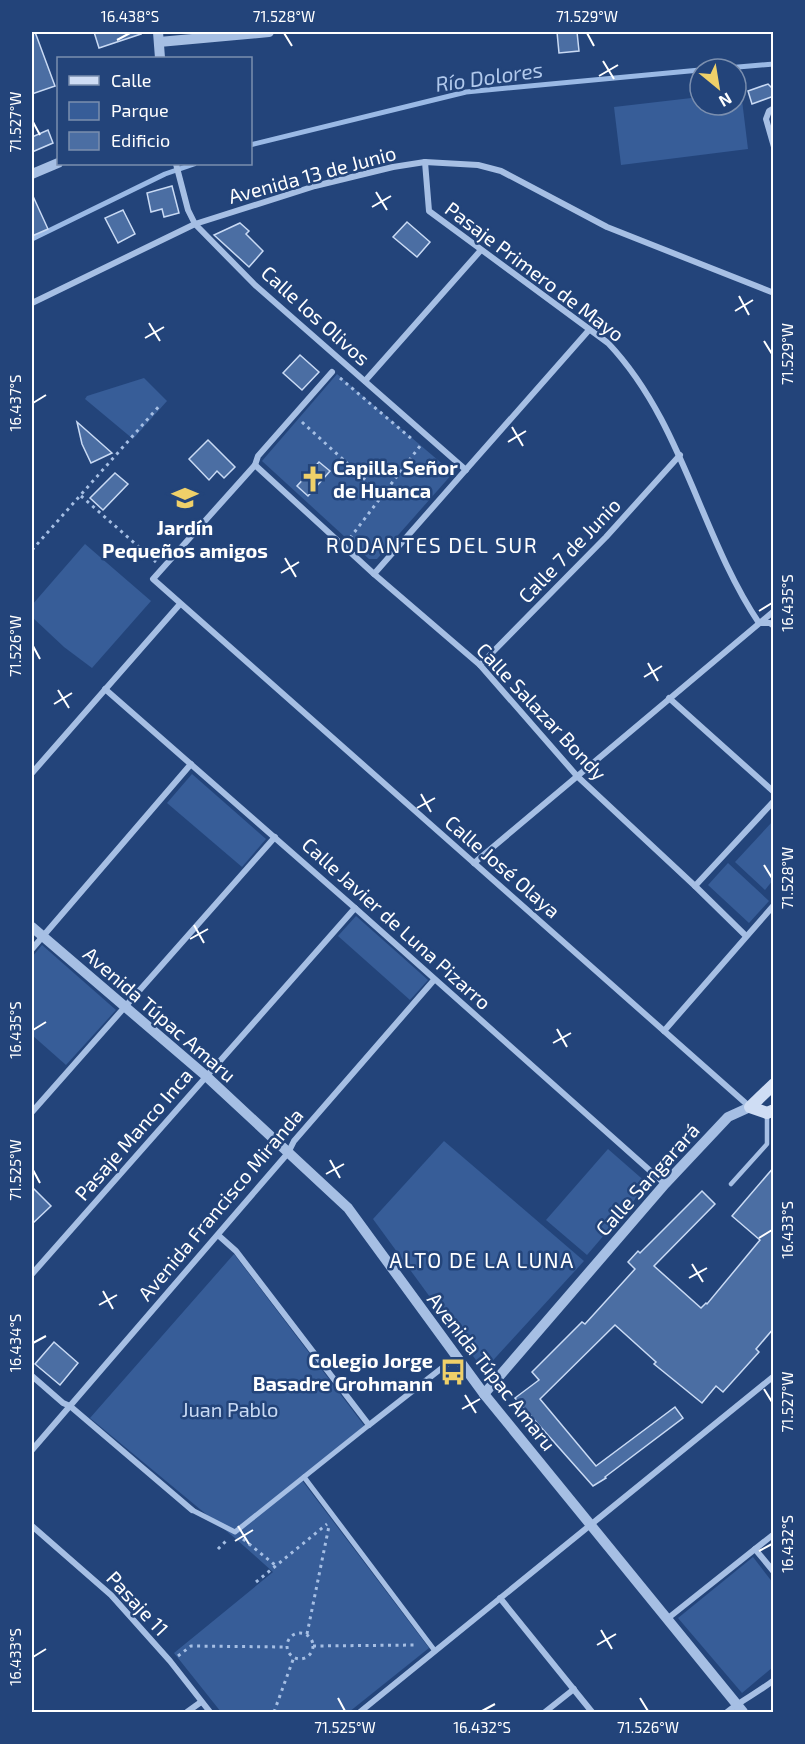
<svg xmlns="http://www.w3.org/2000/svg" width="805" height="1744" viewBox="0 0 805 1744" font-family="'Exo 2',sans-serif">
	<rect width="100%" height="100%" fill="#23447a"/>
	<g fill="#375d98">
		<polygon points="736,92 741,92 748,149 621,165 614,107 700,97 700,105 736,105"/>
		<polygon points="337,374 453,473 377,559 369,559 262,461"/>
		<polygon points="144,378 167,401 133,439 85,399 87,396"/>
		<polygon points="85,544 151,601 92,668 64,647 32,617 32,605"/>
		<polygon points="192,774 266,839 242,867 167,803"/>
		<polygon points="773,821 773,880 765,890 735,862"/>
		<polygon points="728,863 769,901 749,923 708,885"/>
		<polygon points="356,916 428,980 410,1000 338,936"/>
		<polygon points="42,945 116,1010 66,1065 32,1035 32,957"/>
		<polygon points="444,1141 584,1261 486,1368 481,1367 373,1219"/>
		<polygon points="608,1149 648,1184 587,1255 546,1220"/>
		<polygon points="234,1254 366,1428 301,1479 429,1648 349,1712 221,1712 174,1653 273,1572 236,1539 90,1418"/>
		<polygon points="753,1557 773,1583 773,1667 742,1693 678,1618"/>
	</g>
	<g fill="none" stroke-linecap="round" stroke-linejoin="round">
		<g stroke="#9ab9e5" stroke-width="5">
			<polyline points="715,69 774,64"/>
			<polyline points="250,145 466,92 700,70"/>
			<polyline points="32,239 165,174 194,164"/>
		</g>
	</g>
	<g fill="#4b6ea3" stroke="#c9daf4" stroke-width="1.5">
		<polygon points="32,32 35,32 55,86 32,94"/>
		<polygon points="94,32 140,32 141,34 99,48"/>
		<polygon points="557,32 577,32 579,51 559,53"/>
		<polygon points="768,84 774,90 774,96 752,104 748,91"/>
		<polygon points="48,130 53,143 32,152 32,137"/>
		<polygon points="172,186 179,213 164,217 162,209 151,212 147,193"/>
		<polygon points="32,194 48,229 32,236"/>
		<polygon points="123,210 135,234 118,243 105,218"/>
		<polygon points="407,222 430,242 417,257 393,237"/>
		<polygon points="240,223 249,231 246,234 263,251 249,267 214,235"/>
		<polygon points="300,355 319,372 302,390 283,373"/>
		<polygon points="77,422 112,453 91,463 82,444"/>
		<polygon points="208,440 235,467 224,478 217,471 209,480 189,459"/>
		<polygon points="319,462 330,471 308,496 297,486"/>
		<polygon points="115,473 128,484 103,510 90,498"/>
		<polygon points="774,1167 774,1328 756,1349 759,1352 723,1392 716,1386 702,1403 654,1364 656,1362 615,1325 540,1399 596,1466 675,1407 683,1418 605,1477 606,1478 593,1486 515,1398 539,1380 532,1372 582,1322 585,1324 635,1269 628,1262 638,1251 640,1253 702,1191 715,1204 654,1266 701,1308 706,1303 707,1304 760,1240 732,1216"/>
		<polygon points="32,1187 51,1206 32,1224"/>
		<polygon points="54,1342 78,1363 60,1385 35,1364"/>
	</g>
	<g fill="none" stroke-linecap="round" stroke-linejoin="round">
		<g stroke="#a6bfe4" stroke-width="3" stroke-dasharray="3 4.5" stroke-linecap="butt">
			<polyline points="340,378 413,440"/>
			<polyline points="302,422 383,496"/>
			<polyline points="81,496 156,562"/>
			<polyline points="350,538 420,446"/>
			<polyline points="32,550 161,404"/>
			<polyline points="243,1539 275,1565"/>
			<polyline points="218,1549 228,1539"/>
			<polyline points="256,1582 327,1524"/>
			<circle cx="300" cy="1646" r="13"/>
			<polyline points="307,1634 329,1526"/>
			<polyline points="313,1646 416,1645"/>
			<polyline points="178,1656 191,1646 287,1647"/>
			<polyline points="274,1712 294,1657"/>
		</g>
		<polyline stroke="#a6bfe4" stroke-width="4.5" points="731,1184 767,1144 767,1113"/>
		<g stroke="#a6bfe4" stroke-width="5">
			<polyline points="304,1477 435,1651"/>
			<polyline points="192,1510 235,1532 369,1425"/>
		</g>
		<g stroke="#a6bfe4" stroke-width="6">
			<polyline points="774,108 769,111 766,119 774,147"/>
			<path d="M425 162 429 211 608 343C683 422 700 535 759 623H770L774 626"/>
			<polyline points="176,164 188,210 195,224 255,285 466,470"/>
			<polyline points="32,303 195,224 315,186 393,167 425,162 478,165 501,171 607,227 774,293"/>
			<polyline points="332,372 258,456 255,465 153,579 750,1107"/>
			<polyline points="365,381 481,250"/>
			<polyline points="255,465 374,574 480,665 577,776 695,886 746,936"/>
			<polyline points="374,574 589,330"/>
			<polyline points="480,665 606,537 680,455"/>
			<polyline points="105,689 355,908 665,1184"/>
			<polyline points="669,698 774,792"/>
			<polyline points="32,773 180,604"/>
			<polyline points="474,863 774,611"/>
			<polyline points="695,886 774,801"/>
			<polyline points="32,949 191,764"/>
			<polyline points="664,1031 774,905"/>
			<polyline points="32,1112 275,837"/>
			<polyline points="218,1235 236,1251 369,1425 456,1357"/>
			<polyline points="32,1274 355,908"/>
			<polyline points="32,1376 63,1403 70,1406 192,1510"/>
			<polyline points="32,1450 288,1153 294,1141 434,980"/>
			<polyline points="32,1526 111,1595 170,1661 210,1712"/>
			<polyline points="755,1549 774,1572"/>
			<polyline points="500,1598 592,1712"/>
			<polyline points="667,1619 774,1534"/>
			<polyline points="187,1712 201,1702"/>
			<polyline points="360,1712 774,1376"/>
			<polyline points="545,1712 574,1689"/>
			<path d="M727 1712C742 1700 759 1692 774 1680"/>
		</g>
		<g stroke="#a6bfe4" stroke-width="10">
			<polyline points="158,32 160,58"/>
			<polyline points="159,42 269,32"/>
			<polyline points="32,174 58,163"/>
			<polyline points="32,927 206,1076 348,1208 484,1394 743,1712"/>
			<polyline points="484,1394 665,1184 728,1117 750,1107"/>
		</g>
		<polyline stroke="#cfddf4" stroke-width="12" points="774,1084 750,1107 767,1113 774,1110"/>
	</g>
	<path fill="none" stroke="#fff" stroke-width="2" d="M284 33 292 46M587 33 594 46M117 40 130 33M603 61 614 79M599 76 618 65M33 122 40 135M376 192 387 210M372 207 391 196M739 296 749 315M735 311 753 300M149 323 160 341M145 338 164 327M764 341 772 354M33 403 46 395M512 427 523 446M508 442 526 431M285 558 296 577M281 573 299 562M759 611 772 603M33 646 40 659M648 663 658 681M644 677 662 666M58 690 69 708M54 704 72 693M421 794 431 812M417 808 435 798M764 865 772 878M194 925 204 943M190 939 208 929M557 1029 567 1047M33 1030 46 1022M553 1043 571 1033M330 1160 340 1178M33 1170 40 1183M326 1174 344 1164M759 1238 772 1230M692 1264 703 1282M689 1278 707 1268M103 1291 113 1309M99 1305 117 1295M33 1343 46 1336M764 1389 772 1402M465 1395 476 1413M462 1409 480 1399M238 1526 249 1544M235 1541 253 1530M759 1551 772 1544M601 1630 612 1649M597 1645 616 1634M33 1657 46 1649M338 1698 345 1711M640 1698 648 1711M482 1711 495 1704"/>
	<defs>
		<g id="church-bare" transform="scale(2.07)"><path d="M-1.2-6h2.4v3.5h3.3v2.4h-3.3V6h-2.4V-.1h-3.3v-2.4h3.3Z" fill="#efd069" stroke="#23447a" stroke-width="2.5" paint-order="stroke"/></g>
		<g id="school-bare" transform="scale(2.07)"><path d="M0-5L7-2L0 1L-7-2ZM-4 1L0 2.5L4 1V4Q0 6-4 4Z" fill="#efd069" stroke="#23447a" stroke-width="2.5" paint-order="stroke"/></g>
		<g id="bus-bare" transform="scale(2.07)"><path d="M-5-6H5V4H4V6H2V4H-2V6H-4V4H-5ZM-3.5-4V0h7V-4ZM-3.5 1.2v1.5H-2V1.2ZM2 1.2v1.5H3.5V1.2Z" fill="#efd069" stroke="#23447a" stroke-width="2.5" paint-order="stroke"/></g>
	</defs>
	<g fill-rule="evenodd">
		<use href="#church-bare" x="313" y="479"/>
		<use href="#school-bare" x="185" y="498"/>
		<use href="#bus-bare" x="453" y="1372"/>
	</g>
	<g text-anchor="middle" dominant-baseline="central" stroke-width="5" stroke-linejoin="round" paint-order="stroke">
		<g font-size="20" fill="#fff" stroke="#23447a">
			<text transform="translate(312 174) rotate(-15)">Avenida 13 de Junio</text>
			<text transform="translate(535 271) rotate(37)">Pasaje Primero de Mayo</text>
			<text transform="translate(316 315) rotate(42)">Calle los Olivos</text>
			<text transform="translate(569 550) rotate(-46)">Calle 7 de Junio</text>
			<text transform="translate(542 711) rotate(47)">Calle Salazar Bondy</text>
			<text transform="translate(503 866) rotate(41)">Calle José Olaya</text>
			<text transform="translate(397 923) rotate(42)">Calle Javier de Luna Pizarro</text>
			<text transform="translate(160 1014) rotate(41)">Avenida Túpac Amaru</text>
			<text transform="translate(133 1134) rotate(-49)">Pasaje Manco Inca</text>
			<text transform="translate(647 1179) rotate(-48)">Calle Sangarará</text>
			<text transform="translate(220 1204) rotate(-50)">Avenida Francisco Miranda</text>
			<text transform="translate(492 1371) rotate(52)">Avenida Túpac Amaru</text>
			<text transform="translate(138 1603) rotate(47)">Pasaje 11</text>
		</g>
		<g font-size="20" font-weight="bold" fill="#fff" stroke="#23447a" text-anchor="start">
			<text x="333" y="467">Capilla Señor<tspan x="333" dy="23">de Huanca</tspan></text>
			<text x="185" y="527" text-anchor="middle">Jardín<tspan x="185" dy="23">Pequeños amigos</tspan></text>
			<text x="433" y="1360" text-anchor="end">Colegio Jorge<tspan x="433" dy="23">Basadre Grohmann</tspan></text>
		</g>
		<g font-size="20" fill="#c9daf4" stroke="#23447a">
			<text x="230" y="1409">Juan Pablo</text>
		</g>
		<g font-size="21" font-style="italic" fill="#b1c9ec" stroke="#23447a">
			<text transform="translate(489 76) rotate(-8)">Río Dolores</text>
		</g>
		<g font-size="21" letter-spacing="1.5" fill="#fff" stroke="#23447a">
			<text x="432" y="544">RODANTES DEL SUR</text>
			<text x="482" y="1259">ALTO DE LA LUNA</text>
		</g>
	</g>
	<rect width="805" height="1744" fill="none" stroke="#23447a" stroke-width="66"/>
	<rect x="57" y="57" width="195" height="108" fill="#23447a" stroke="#7b8faf" stroke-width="1.5"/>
	<rect x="69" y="76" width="30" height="9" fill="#cfddf4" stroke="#7b8faf" stroke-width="1.5"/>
	<text x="111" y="87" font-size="18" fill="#ffffff">Calle</text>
	<rect x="69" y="102" width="30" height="18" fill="#375d98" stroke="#7b8faf" stroke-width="1.5"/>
	<text x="111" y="117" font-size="18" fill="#ffffff">Parque</text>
	<rect x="69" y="132" width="30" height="18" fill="#4b6ea3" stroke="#7b8faf" stroke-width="1.5"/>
	<text x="111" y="147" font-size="18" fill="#ffffff">Edificio</text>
	<g transform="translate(718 87) rotate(150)"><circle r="28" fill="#23447a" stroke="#7b8faf" stroke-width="1.5"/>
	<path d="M0-4.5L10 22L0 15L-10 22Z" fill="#efd069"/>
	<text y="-9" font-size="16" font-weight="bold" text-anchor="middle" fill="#ffffff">N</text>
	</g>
	<rect x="33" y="33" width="739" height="1678" fill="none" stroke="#fff" stroke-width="2"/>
	<g font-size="15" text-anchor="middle" fill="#fff">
		<text x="130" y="22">16.438°S</text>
		<text x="284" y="22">71.528°W</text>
		<text x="587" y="22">71.529°W</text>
		<text transform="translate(16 122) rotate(-90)" y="5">71.527°W</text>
		<text transform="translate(788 354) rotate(-90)" y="5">71.529°W</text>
		<text transform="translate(16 403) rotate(-90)" y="5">16.437°S</text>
		<text transform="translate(788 603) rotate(-90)" y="5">16.435°S</text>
		<text transform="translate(16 646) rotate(-90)" y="5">71.526°W</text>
		<text transform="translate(788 878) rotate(-90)" y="5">71.528°W</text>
		<text transform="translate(16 1030) rotate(-90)" y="5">16.435°S</text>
		<text transform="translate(16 1170) rotate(-90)" y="5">71.525°W</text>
		<text transform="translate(788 1230) rotate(-90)" y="5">16.433°S</text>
		<text transform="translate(16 1343) rotate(-90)" y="5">16.434°S</text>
		<text transform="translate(788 1402) rotate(-90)" y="5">71.527°W</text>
		<text transform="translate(788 1544) rotate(-90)" y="5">16.432°S</text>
		<text transform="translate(16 1657) rotate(-90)" y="5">16.433°S</text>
		<text x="345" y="1733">71.525°W</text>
		<text x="482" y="1733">16.432°S</text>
		<text x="648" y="1733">71.526°W</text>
	</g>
</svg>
